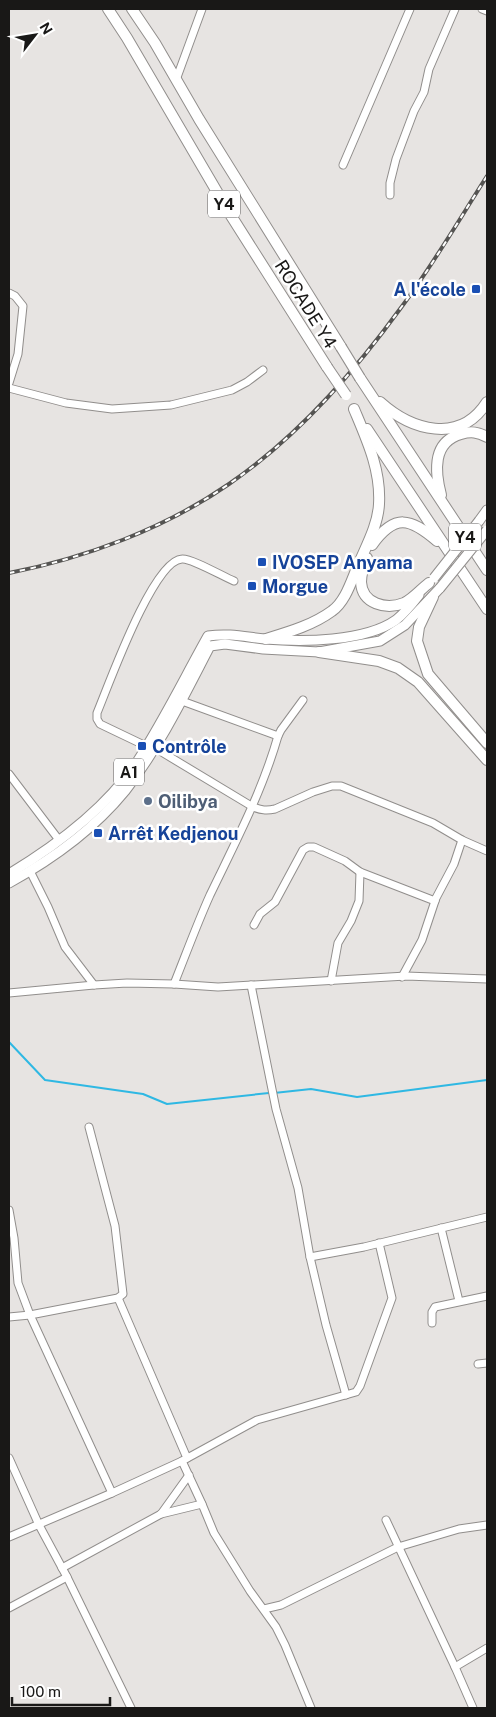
<svg xmlns="http://www.w3.org/2000/svg" width="496" height="1717" viewBox="0 0 496 1717" font-family="'Public Sans',sans-serif">
	<rect width="100%" height="100%" fill="#e7e4e2"/>
	<g fill="none" stroke-linecap="round" stroke-linejoin="round">
		<g stroke="#2fb8e3" stroke-width="2">
			<polyline points="9,1042 45,1080 143,1094 167,1104 269,1093"/>
			<polyline points="274,1093 311,1089 357,1097 487,1080"/>
		</g>
		<g stroke="#918e8c" stroke-width="9">
			<g id="minor">
				<polyline points="482,9 487,11"/>
				<polyline points="176,80 202,9"/>
				<polyline points="343,165 410,9"/>
				<polyline points="390,195 390,183 396,159 414,111 424,92 429,69 455,9"/>
				<polyline points="9,293 15,296 23,306 18,354 9,383"/>
				<polyline points="9,388 66,403 112,409 171,405 232,390 247,382 263,370"/>
				<polyline points="182,701 278,736 281,730 303,700"/>
				<path d="M146 746 100 724 97 719V713C108 687 153 560 182 559 191 558 224 577 234 581"/>
				<path d="M155 748 253 807C261 810 266 811 275 809L313 792 332 786H341L433 823 462 840 487 851"/>
				<polyline points="9,774 59,840"/>
				<polyline points="30,871 48,907 65,947 94,985 127,983 174,984 218,987 406,976 487,979"/>
				<polyline points="254,925 260,914 275,902 303,850 308,847 314,847 345,861 360,872 435,901"/>
				<polyline points="402,977 422,940 436,898 454,864 462,840"/>
				<polyline points="331,981 338,943 351,921 359,901 360,872"/>
				<path d="M174 984C186 954 197 924 210 895 235 843 262 792 278 736"/>
				<polyline points="251,985 276,1109 298,1188 310,1257 326,1325 346,1395"/>
				<polyline points="9,993 94,985"/>
				<polyline points="9,1210 14,1238 18,1283 30,1315 112,1493"/>
				<polyline points="441,1228 459,1301"/>
				<polyline points="310,1257 364,1247 487,1217"/>
				<polyline points="118,1298 187,1458"/>
				<polyline points="9,1317 30,1315 118,1298 123,1294 115,1226 89,1127"/>
				<polyline points="432,1323 432,1312 435,1307 487,1296"/>
				<polyline points="478,1364 487,1363"/>
				<polyline points="9,1458 39,1525 67,1577 131,1708"/>
				<polyline points="182,1461 202,1504 214,1533 250,1591 276,1627 285,1645 311,1708"/>
				<polyline points="161,1514 202,1504"/>
				<polyline points="386,1520 455,1667"/>
				<polyline points="9,1537 112,1493 182,1461 257,1420 356,1392 360,1386 392,1298 379,1243"/>
				<polyline points="62,1568 161,1514 189,1475"/>
				<polyline points="9,1608 67,1577"/>
				<polyline points="264,1609 281,1605 398,1547 459,1529 487,1525"/>
				<polyline points="473,1708 455,1667 487,1648"/>
			</g>
		</g>
		<g stroke="#918e8c" stroke-width="11">
			<g id="major">
				<polyline points="479,521 487,510"/>
				<path d="M9 874C57 845 106 809 137 762 163 722 185 677 208 636 229 633 245 637 265 639 302 642 365 642 396 620 405 613 412 604 419 595"/>
				<path d="M9 883C51 860 94 829 125 791 160 746 184 696 210 646L225 644 263 649 319 652 380 641 405 625 440 588"/>
			</g>
		</g>
		<g stroke="#918e8c" stroke-width="12">
			<g id="highway">
				<polyline points="108,9 127,38 230,214 327,367"/>
				<polyline points="132,9 155,43 199,119 341,347"/>
				<polyline points="360,378 487,570"/>
				<path d="M380 402C411 430 460 445 487 402"/>
				<polyline points="367,429 487,609"/>
				<path d="M441 495C435 472 432 442 461 434 471 431 478 432 487 437"/>
				<path d="M372 545C395 513 410 518 437 541"/>
				<path d="M367 558C364 565 361 574 361 582 362 604 386 610 404 603 413 599 421 589 429 583"/>
				<polyline points="433,597 419,627 417,641 428,674 487,743"/>
				<path d="M266 639C289 632 313 625 332 611 345 602 351 582 357 568 365 548 378 526 379 504 381 470 367 440 354 409"/>
				<polyline points="319,652 379,661 398,668 418,682 487,760"/>
			</g>
		</g>
		<use href="#minor" stroke="#fff" stroke-width="7"/>
		<use href="#major" stroke="#fff" stroke-width="9"/>
		<use href="#highway" stroke="#fff" stroke-width="10"/>
		<g stroke="#555452" stroke-width="4">
			<path id="rail" d="M9 573C85 558 164 529 229 484 296 438 352 375 400 309 431 268 459 220 487 176"/>
		</g>
		<use href="#rail" stroke="#fff" stroke-width="2" stroke-dasharray="5.5" stroke-linecap="butt"/>
		<g stroke="#918e8c" stroke-width="11" stroke-linecap="butt">
			<g id="major-bridge">
				<polyline points="434,578 479,521"/>
				<polyline points="440,588 487,530"/>
			</g>
		</g>
		<g stroke="#918e8c" stroke-width="12" stroke-linecap="butt">
			<g id="highway-bridge">
				<polyline points="341,347 360,378"/>
				<polyline points="327,367 346,395"/>
			</g>
		</g>
		<use href="#major-bridge" stroke="#fff" stroke-width="9"/>
		<use href="#highway-bridge" stroke="#fff" stroke-width="10"/>
	</g>
	<g fill="#1a4fb4" stroke="#fff" stroke-width="2">
		<rect x="471" y="284" width="10" height="10" rx="2.5"/>
		<rect x="257" y="557" width="10" height="10" rx="2.5"/>
		<rect x="247" y="581" width="10" height="10" rx="2.5"/>
		<rect x="137" y="741" width="10" height="10" rx="2.5"/>
		<rect x="93" y="828" width="10" height="10" rx="2.5"/>
	</g>
	<circle fill="#5c6f8a" stroke="#fff" stroke-width="2" cx="148" cy="801" r="5"/>
	<g text-anchor="middle" dominant-baseline="central" stroke-width="5" stroke-linejoin="round" paint-order="stroke">
		<g fill="#fff" stroke="#5e5d5d" stroke-width="1">
			<rect x="208" y="190.5" width="32" height="27" rx="4"/>
			<rect x="449" y="523.5" width="32" height="27" rx="4"/>
			<rect x="114" y="758.5" width="30" height="27" rx="4"/>
		</g>
		<g font-size="16" font-weight="bold" fill="#191817">
			<text x="224" y="204">Y4</text>
			<text x="465" y="537">Y4</text>
			<text x="129" y="772">A1</text>
		</g>
		<g font-size="18" font-weight="bold" fill="#164399" stroke="#fff" text-anchor="start">
			<text x="466" y="289" text-anchor="end">A l'école</text>
			<text x="272" y="562">IVOSEP Anyama</text>
			<text x="262" y="586">Morgue</text>
			<text x="152" y="746">Contrôle</text>
			<text x="108" y="833">Arrêt Kedjenou</text>
		</g>
		<g font-size="18" fill="#191817" stroke="#fff">
			<text transform="translate(306 304) rotate(58)">ROCADE Y4</text>
		</g>
		<g font-size="18" font-weight="bold" fill="#4e5e75" stroke="#fff" text-anchor="start">
			<text x="158" y="801">Oilibya</text>
		</g>
	</g>
	<rect width="496" height="1717" fill="none" stroke="#191817" stroke-width="20"/>
	<g transform="translate(35 35) rotate(59)" stroke="#ffffff" stroke-width="4" paint-order="stroke">
	<path d="M0-4L9 19L0 12L-9 19Z" fill="#191817"/>
	<text y="-8" font-size="14" font-weight="bold" text-anchor="middle" fill="#191817">N</text>
	</g>
	<path d="M12 1697v8h98v-8" fill="none" stroke="#191817" stroke-width="2.5"/>
	<text x="20" y="1697" font-size="15" fill="#191817" stroke="#ffffff" stroke-width="4" paint-order="stroke">100 m</text>
</svg>
